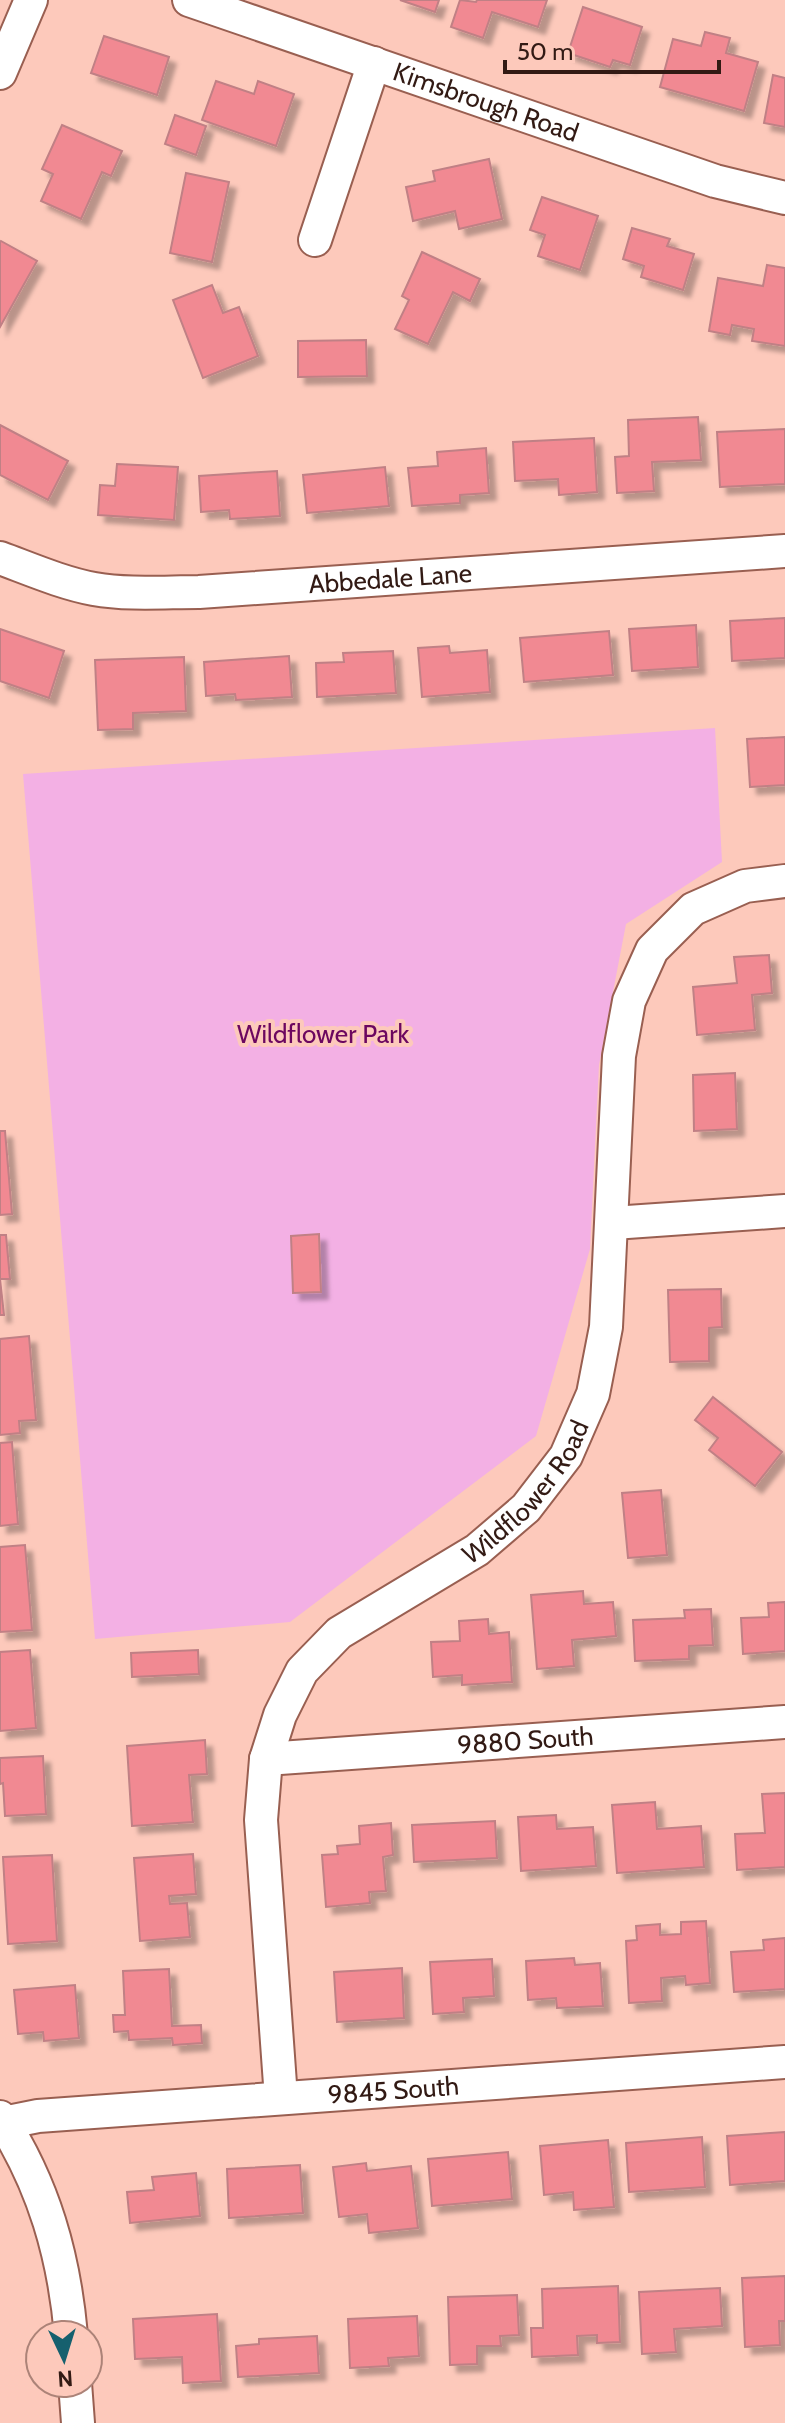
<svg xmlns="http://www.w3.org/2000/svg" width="785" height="2423" viewBox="0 0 785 2423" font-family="Cabin,sans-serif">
	<defs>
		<filter id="shadow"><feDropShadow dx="7" dy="7" stdDeviation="2" flood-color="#0004"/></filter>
	</defs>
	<rect width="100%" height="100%" fill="#fdc9bb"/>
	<polygon fill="#f3b0e4" points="715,728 722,862 626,924 599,1065 590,1249 536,1436 290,1622 95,1639 23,774"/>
	<g fill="#f18992" stroke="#c08085" stroke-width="2" filter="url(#shadow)">
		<polygon points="400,0 439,0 435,12"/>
		<polygon points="460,0 476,2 477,0 547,0 538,27 492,12 483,38 451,27"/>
		<polygon points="583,7 642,27 630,65 613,60 610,67 568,53"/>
		<polygon points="705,32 730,38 726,53 758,62 744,111 660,87 673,39 701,46"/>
		<polygon points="104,36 169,57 157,95 91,73"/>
		<polygon points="773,75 785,78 785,127 764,123"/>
		<polygon points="216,81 254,94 258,81 294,94 276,146 202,120"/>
		<polygon points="175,115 206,126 196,155 165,144"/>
		<polygon points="62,125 122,151 111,176 102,172 81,219 41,201 53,174 42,169"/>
		<polygon points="489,159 502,219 459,229 455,211 413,221 406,187 435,181 433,171"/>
		<polygon points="186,173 229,182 212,262 170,253"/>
		<polygon points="542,197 598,216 580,270 538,256 545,235 530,230"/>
		<polygon points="632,228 670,239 667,246 694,254 683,290 641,277 644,266 623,259"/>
		<polygon points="1,241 37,261 0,327 0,242"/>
		<polygon points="422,252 480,279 470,301 453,292 428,344 395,329 409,300 402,296"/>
		<polygon points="767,265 785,268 785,346 752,341 754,329 732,325 730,335 709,331 718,278 763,286"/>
		<polygon points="212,285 223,313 239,307 258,356 203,378 173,300"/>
		<polygon points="366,340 367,376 298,377 298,341"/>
		<polygon points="698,417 701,460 652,462 654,491 617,493 615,457 629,456 628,420"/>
		<polygon points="0,425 68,461 48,500 0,475"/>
		<polygon points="785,429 785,484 720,487 717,432"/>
		<polygon points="594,438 597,492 559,495 558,479 515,481 513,442"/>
		<polygon points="486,448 489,493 460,495 460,503 412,506 408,468 438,466 437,452"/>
		<polygon points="117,464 178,467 174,520 98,515 100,485 115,486"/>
		<polygon points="385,467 389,506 307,513 303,475"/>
		<polygon points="277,471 280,516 230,519 229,510 201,512 199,476"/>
		<polygon points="785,618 785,658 732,661 730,621"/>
		<polygon points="696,625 698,667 632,671 629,629"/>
		<polygon points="0,629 64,651 49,698 0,681"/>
		<polygon points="609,631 613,675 524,682 520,638"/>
		<polygon points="449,646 450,653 487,650 490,692 422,697 418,648"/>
		<polygon points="393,651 396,693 317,697 316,663 344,662 343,653"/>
		<polygon points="289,656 292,697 236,700 235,694 206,696 204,662"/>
		<polygon points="184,657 186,711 133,713 133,729 98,730 95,660"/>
		<polygon points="785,737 785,785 750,787 747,739"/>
		<polygon points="769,955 772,993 752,995 755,1030 697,1035 693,987 737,983 734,957"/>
		<polygon points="735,1073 737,1129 694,1131 693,1075"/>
		<polygon points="0,1131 5,1131 12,1214 0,1215"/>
		<polygon points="319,1234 321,1292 293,1293 291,1236"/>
		<polygon points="0,1235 6,1235 10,1279 0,1279 4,1315 0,1315"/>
		<polygon points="721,1289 722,1327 709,1328 709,1361 670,1362 668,1290"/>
		<polygon points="29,1336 36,1420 19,1421 20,1433 0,1435 0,1339"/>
		<polygon points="713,1397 782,1452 755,1486 709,1450 718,1438 695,1420"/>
		<polygon points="12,1442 18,1524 0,1526 0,1443"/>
		<polygon points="661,1490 667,1555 628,1558 622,1493"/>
		<polygon points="25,1545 32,1630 0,1632 0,1547"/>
		<polygon points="583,1591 584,1604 613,1602 616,1636 572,1640 574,1666 537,1669 531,1595"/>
		<polygon points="785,1602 785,1651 743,1654 741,1618 769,1617 768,1603"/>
		<polygon points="711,1609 713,1645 689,1646 689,1659 635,1661 633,1620 685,1618 684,1610"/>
		<polygon points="488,1619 489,1634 509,1632 512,1682 462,1685 462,1675 433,1677 431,1642 460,1641 459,1621"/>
		<polygon points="30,1650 36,1728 0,1731 0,1652"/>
		<polygon points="198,1650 199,1674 132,1677 131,1653"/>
		<polygon points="205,1740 207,1774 189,1775 193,1822 132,1826 127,1746"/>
		<polygon points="43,1756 46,1814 5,1816 3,1783 0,1784 0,1758"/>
		<polygon points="785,1793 785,1867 737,1870 735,1834 765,1833 762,1794"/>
		<polygon points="655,1802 657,1829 701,1826 704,1867 617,1873 612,1805"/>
		<polygon points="556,1815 557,1829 593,1827 596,1866 521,1871 518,1817"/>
		<polygon points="495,1821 497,1858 414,1862 412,1825"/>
		<polygon points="391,1823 393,1855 383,1857 386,1891 369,1892 370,1903 326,1907 322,1855 338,1854 337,1846 360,1844 359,1826"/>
		<polygon points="193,1854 196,1894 169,1896 170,1904 187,1903 190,1937 140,1941 134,1858"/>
		<polygon points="52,1855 57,1941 8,1944 3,1857"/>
		<polygon points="706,1921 710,1983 686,1985 685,1976 661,1978 662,2001 629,2003 626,1941 637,1940 636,1926 660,1924 660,1935 681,1934 681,1922"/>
		<polygon points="785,1938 785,1989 734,1992 731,1952 764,1950 763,1940"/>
		<polygon points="574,1958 575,1965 600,1963 603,2006 557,2008 556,1998 528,2000 526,1961"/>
		<polygon points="492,1959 494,1996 463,1998 464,2012 433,2014 430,1962"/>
		<polygon points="402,1968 404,2018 337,2022 334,1972"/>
		<polygon points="169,1969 172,2026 201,2025 202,2043 173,2045 172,2038 129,2040 128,2031 114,2032 113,2015 125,2015 123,1971"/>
		<polygon points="75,1985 79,2038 44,2041 43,2032 18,2034 14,1990"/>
		<polygon points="785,2132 785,2181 730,2185 727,2136"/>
		<polygon points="702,2137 705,2187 629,2192 626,2143"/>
		<polygon points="608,2140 614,2207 574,2210 573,2192 544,2195 540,2146"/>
		<polygon points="508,2152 512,2199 432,2206 428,2159"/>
		<polygon points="366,2163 367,2171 411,2166 418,2228 369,2233 367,2214 339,2217 333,2167"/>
		<polygon points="300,2165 303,2213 229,2218 227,2169"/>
		<polygon points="196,2173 200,2216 130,2223 127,2192 154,2190 152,2177"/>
		<polygon points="785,2276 785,2321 779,2321 780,2345 745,2347 742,2278"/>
		<polygon points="618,2286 620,2342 597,2343 597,2335 577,2336 578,2355 532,2357 531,2328 543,2328 542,2289"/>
		<polygon points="720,2288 722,2326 674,2329 676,2352 642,2354 639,2292"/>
		<polygon points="517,2295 519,2335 500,2336 501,2346 477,2346 477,2364 450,2365 448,2297"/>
		<polygon points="217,2314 221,2381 183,2383 182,2357 135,2359 133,2319"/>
		<polygon points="417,2316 419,2356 388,2358 389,2366 350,2368 348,2319"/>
		<polygon points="317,2336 319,2373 238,2377 236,2346 259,2344 259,2339"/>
	</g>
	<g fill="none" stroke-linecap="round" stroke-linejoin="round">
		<g stroke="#995f51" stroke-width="36">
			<g id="street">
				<path id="s1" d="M189 0 715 181 785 198"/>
				<polyline points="0,73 31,0"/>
				<polyline points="315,240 374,63"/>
				<path id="s2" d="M0 558C30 569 62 583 94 589 128 595 164 592 199 592L785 551"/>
				<polyline points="613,1223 785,1211"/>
				<path id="s3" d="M266 1759 785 1722"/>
				<path id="s4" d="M281 2098 261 1820 266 1759 280 1715 302 1671 339 1633 477 1550 526 1508 566 1456 593 1394 606 1327 619 1056 629 1001 652 950 693 909 745 886 785 881"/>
				<path d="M0 2117C44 2185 64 2256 71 2335"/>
				<path id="s5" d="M3 2123 38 2116 785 2062"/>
				<polyline points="75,2383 78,2423"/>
			</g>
		</g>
		<use href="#street" stroke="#fff" stroke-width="32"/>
	</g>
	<g text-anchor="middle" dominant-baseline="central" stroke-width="8" stroke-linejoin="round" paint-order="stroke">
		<g font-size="26" fill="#321a14" stroke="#fdc9bb">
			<text stroke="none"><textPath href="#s1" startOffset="314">Kimsbrough Road</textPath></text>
			<text stroke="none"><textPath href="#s2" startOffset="396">Abbedale Lane</textPath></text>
			<text stroke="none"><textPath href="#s4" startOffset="726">Wildflower Road</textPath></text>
			<text stroke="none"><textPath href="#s3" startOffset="260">9880 South</textPath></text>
			<text stroke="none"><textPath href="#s5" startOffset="392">9845 South</textPath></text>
		</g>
		<g font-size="26" fill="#6c075f" stroke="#fdc9bb">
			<text x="323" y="1034">Wildflower Park</text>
		</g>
	</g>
	<g transform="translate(64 2359) rotate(176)"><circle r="38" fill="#fdc9bb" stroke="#ac8378" stroke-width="2"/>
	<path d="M0-6L14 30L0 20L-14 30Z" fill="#16606e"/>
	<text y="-12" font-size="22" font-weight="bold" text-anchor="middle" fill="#321a14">N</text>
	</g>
	<path d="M505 60v12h214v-12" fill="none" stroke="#321a14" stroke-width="4"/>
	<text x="517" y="60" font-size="24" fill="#321a14" stroke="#fdc9bb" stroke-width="6" paint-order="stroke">50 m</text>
</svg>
